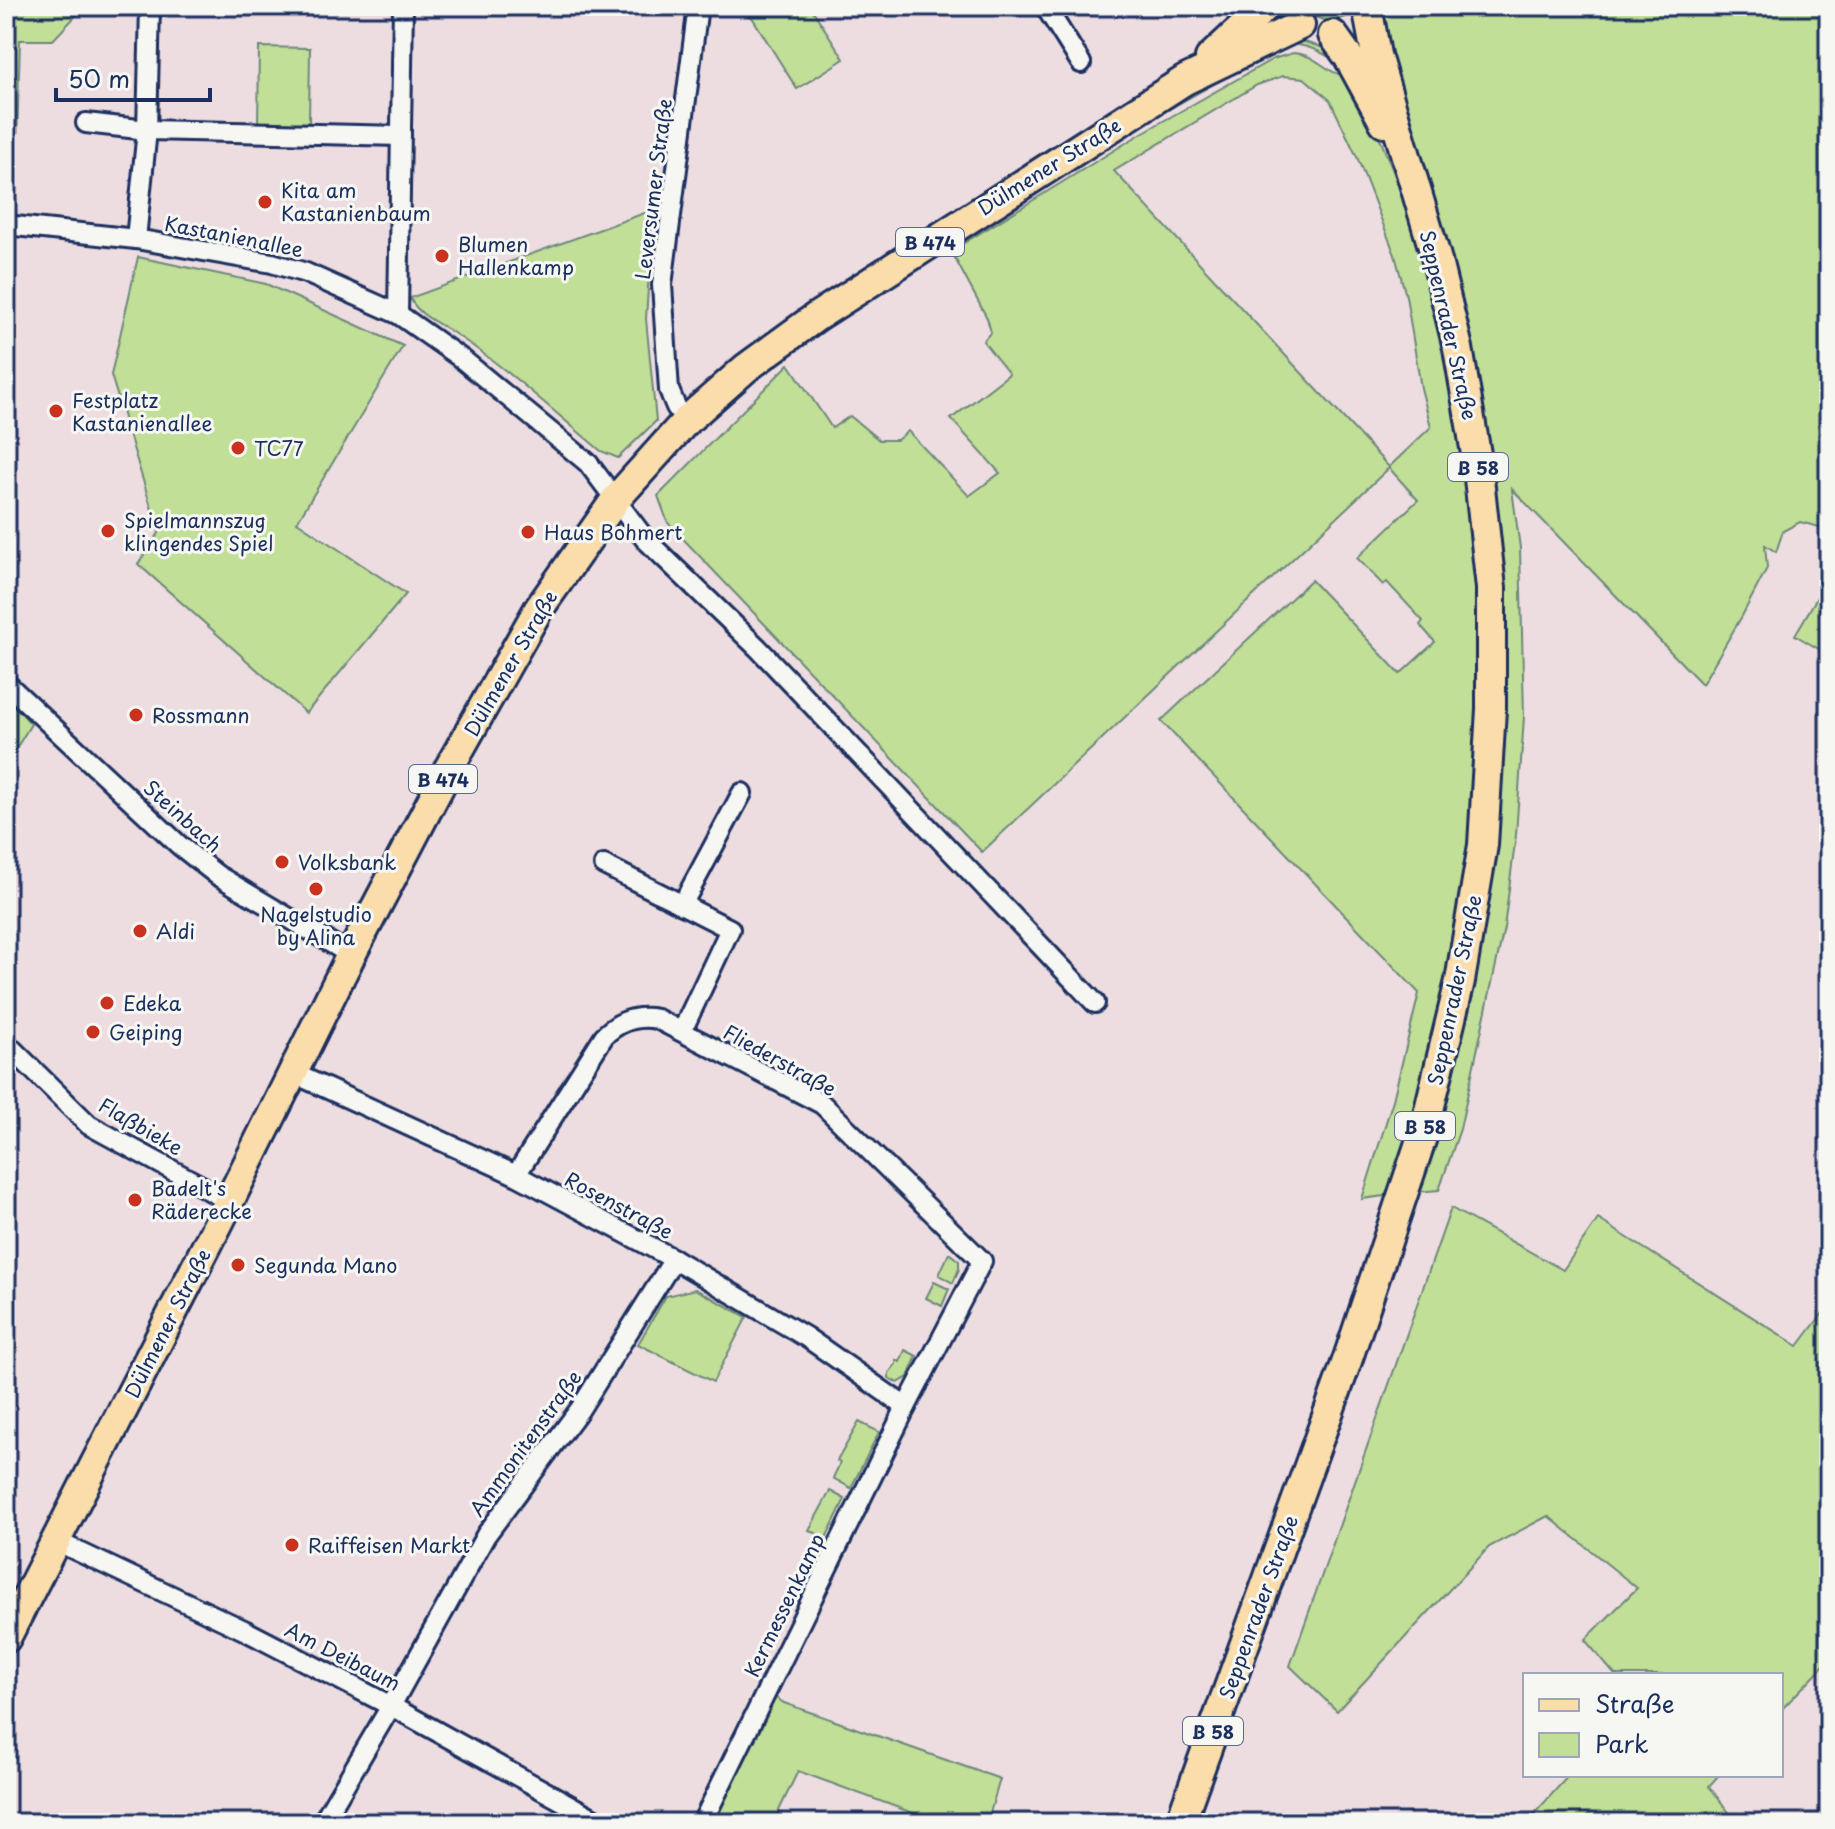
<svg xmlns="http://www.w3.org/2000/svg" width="1835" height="1829" viewBox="0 0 1835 1829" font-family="'Playpen Sans',sans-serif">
	<rect width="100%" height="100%" fill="#eddde1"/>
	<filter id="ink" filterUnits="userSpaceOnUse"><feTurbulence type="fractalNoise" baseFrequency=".0125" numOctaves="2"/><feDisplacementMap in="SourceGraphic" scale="16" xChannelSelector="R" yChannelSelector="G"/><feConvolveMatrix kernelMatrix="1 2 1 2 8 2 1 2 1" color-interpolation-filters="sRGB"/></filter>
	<g filter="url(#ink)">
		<g fill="#c1df97" stroke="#6e877a" stroke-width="2" fill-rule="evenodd">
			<polygon points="6,6 85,6 53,40 20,40 15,205 6,204"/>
			<polygon points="745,6 810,6 844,59 797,89"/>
			<path d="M1301 6H1360C1342 25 1318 25 1301 6Z"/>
			<polygon points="1387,6 1829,6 1829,512 1820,527 1800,522 1783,531 1776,552 1765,545 1767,568 1742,616 1702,684 1512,489 1520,548 1524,717 1516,835 1504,928 1460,1129 1439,1190 1417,1192 1504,636 1380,27"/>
			<path d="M1295 39 1327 49 1338 63C1321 51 1306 44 1285 44L1139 126 1138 122 1263 50Z"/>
			<polygon points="259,47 310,48 309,125 258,124"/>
			<path d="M1293 53C1317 54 1327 74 1344 75L1368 109 1405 201 1421 252 1453 386 1466 472 1478 598 1479 673 1470 835 1464 889 1449 973 1418 1104 1391 1195 1362 1199 1393 1100 1419 993 1161 721 1311 580 1400 674 1435 642 1420 625 1423 621 1387 582 1383 585 1357 558 1418 500 1389 468 982 852 668 523 658 496 789 364 832 428 850 416 879 440H897L908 431 969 496 1000 473 951 419 1009 374 983 341 991 332 987 318 951 251 1142 133 1273 59ZM1283 76 1304 78 1330 100 1357 157 1395 255 1406 296 1421 388 1431 427 1389 467 1114 171 1257 85Z"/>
			<path d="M653 210 646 319 656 421 618 458 601 451C553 411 505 366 452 332 437 322 418 315 410 298Z"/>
			<polygon points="138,257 266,284 403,346 297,522 406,594 306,713 138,564 159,533 111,375"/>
			<polygon points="1829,577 1829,655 1795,635"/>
			<polygon points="13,704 31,724 6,765 6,715"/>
			<polygon points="1451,1208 1563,1270 1598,1219 1798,1346 1829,1305 1829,1660 1781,1710 1781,1675 1615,1675 1585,1640 1637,1588 1548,1516 1489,1547 1337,1711 1290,1666"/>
			<polygon points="949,1253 959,1261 959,1269 953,1283 939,1275"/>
			<polygon points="934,1282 949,1289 942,1306 926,1298"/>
			<polygon points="695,1289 747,1317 713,1382 638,1344 666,1296"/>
			<polygon points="905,1350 917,1356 908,1377 898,1383 889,1378 889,1373 896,1364 896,1360 900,1362"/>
			<polygon points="859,1422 879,1432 851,1488 833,1478 840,1463 837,1461"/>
			<polygon points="830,1491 845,1499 826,1538 809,1530"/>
			<polygon points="770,1694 784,1703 1000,1779 987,1823 940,1823 798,1771 773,1823 714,1823"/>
			<polygon points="1569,1775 1719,1775 1709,1786 1737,1823 1526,1823"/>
		</g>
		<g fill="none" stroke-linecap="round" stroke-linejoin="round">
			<g stroke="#1b2f5e" stroke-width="24">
				<g id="minor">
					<polyline points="1045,6 1081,63"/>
					<polyline points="86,123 147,130 401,136"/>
					<polyline points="6,225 136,239 272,263 306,273 398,314 462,359 588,463 645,539 758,648 1095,1003"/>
					<polyline points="136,239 147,130 150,6"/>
					<polyline points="398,314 403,6"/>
					<polyline points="686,421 676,407 669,390 662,285 698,6"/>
					<polyline points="6,683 179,845 217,875 351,955"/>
					<polyline points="604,865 730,929 682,1031"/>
					<polyline points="682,905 742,793"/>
					<polyline points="6,1043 89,1125 229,1201"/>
					<polyline points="293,1073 516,1175 674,1259 806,1337 906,1407"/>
					<path d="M516 1175 604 1036C619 1021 636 1015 657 1019L822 1104 982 1261 906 1407 702 1823"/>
					<polyline points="56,1541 244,1630 391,1706 602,1823"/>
					<polyline points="322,1823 391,1706 486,1535 580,1409 674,1259"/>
				</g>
			</g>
			<g stroke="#1b2f5e" stroke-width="34">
				<g id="primary">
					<polyline points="1333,35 1348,56 1384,122"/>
					<polyline points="1210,58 1266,6"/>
					<polyline points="6,1638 219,1222 351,955 449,768 538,610 616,499 686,421 746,368 816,317 1185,80 1300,25"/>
					<polyline points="1180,1823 1347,1361 1424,1131 1460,981 1483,845 1491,709 1491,588 1477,460 1458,348 1436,257 1376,55 1369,17"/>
				</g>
			</g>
			<use href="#minor" stroke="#f6f6f2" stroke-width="18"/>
			<use href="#primary" stroke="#faddab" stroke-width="28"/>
		</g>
	</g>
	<g fill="#c8321e" stroke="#f6f6f2" stroke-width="3">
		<circle cx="265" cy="202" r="8"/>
		<circle cx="442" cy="256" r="8"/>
		<circle cx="56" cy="411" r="8"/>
		<circle cx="238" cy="448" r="8"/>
		<circle cx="108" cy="531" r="8"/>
		<circle cx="528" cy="532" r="8"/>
		<circle cx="136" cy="715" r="8"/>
		<circle cx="282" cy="862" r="8"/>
		<circle cx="316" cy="889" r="8"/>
		<circle cx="140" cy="931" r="8"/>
		<circle cx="107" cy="1003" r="8"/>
		<circle cx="93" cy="1032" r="8"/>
		<circle cx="135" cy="1200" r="8"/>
		<circle cx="238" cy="1265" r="8"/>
		<circle cx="292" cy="1545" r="8"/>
	</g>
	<g text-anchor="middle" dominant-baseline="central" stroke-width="6" stroke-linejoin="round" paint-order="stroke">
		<g fill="#f6f6f2" stroke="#5d6b8a" stroke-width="2">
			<rect x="896" y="228" width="68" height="28" rx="6"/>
			<rect x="1448" y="453" width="60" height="28" rx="6"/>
			<rect x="409" y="765" width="68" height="28" rx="6"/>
			<rect x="1395" y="1112" width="60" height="28" rx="6"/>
			<rect x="1183" y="1717" width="60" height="28" rx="6"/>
		</g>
		<g font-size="18" font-weight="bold" fill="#1b2f5e">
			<text x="930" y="242">B 474</text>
			<text x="1478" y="467">B 58</text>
			<text x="443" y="779">B 474</text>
			<text x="1425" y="1126">B 58</text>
			<text x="1213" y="1731">B 58</text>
		</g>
		<g font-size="20" fill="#1b2f5e" stroke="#f6f6f2">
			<text transform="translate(1049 166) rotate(-32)">Dülmener Straße</text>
			<text transform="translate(653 189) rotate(-83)">Leversumer Straße</text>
			<text transform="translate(234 236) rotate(11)">Kastanienallee</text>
			<text transform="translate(1449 325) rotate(77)">Seppenrader Straße</text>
			<text transform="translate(510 663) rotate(-60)">Dülmener Straße</text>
			<text transform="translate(183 816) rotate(42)">Steinbach</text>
			<text transform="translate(1454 990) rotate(-78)">Seppenrader Straße</text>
			<text transform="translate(780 1060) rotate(29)">Fliederstraße</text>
			<text transform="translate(141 1126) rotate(30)">Flaßbieke</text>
			<text transform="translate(619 1205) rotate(28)">Rosenstraße</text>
			<text transform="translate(167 1323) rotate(-63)">Dülmener Straße</text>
			<text transform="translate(525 1443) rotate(-54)">Ammonitenstraße</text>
			<text transform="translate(784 1605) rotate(-64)">Kermessenkamp</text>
			<text transform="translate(1258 1607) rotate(-70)">Seppenrader Straße</text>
			<text transform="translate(343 1656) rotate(27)">Am Deibaum</text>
		</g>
		<g font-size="20" fill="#1b2f5e" stroke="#f6f6f2" text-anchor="start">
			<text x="281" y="190">Kita am<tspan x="281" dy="23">Kastanienbaum</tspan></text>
			<text x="458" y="244">Blumen<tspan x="458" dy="23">Hallenkamp</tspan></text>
			<text x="72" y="400">Festplatz<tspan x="72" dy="23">Kastanienallee</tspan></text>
			<text x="254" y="448">TC77</text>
			<text x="124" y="520">Spielmannszug<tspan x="124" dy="23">klingendes Spiel</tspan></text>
			<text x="544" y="532">Haus Bohmert</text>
			<text x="152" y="715">Rossmann</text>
			<text x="298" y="862">Volksbank</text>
			<text x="316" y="914" text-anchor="middle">Nagelstudio<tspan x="316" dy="23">by Alina</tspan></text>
			<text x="156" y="931">Aldi</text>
			<text x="123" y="1003">Edeka</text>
			<text x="109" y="1032">Geiping</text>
			<text x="151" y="1188">Badelt's<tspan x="151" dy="23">Räderecke</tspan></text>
			<text x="254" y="1265">Segunda Mano</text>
			<text x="308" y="1545">Raiffeisen Markt</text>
		</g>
	</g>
	<rect width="1835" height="1829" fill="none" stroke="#f6f6f2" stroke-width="32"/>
	<rect x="16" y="16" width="1803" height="1797" fill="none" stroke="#1b2f5e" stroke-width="3" filter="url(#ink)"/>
	<rect x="1523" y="1673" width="260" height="104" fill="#f6f6f2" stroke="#9ea6b7" stroke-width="2"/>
	<rect x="1539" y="1699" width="40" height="12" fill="#faddab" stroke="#9ea6b7" stroke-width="2"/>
	<text x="1595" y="1713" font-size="24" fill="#1b2f5e">Straße</text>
	<rect x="1539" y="1733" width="40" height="24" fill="#c1df97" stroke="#9ea6b7" stroke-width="2"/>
	<text x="1595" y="1753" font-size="24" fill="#1b2f5e">Park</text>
	<path d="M56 88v12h154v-12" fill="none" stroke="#1b2f5e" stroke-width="4"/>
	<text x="68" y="88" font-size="24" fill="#1b2f5e" stroke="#f6f6f2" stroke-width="6" paint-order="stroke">50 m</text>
</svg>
